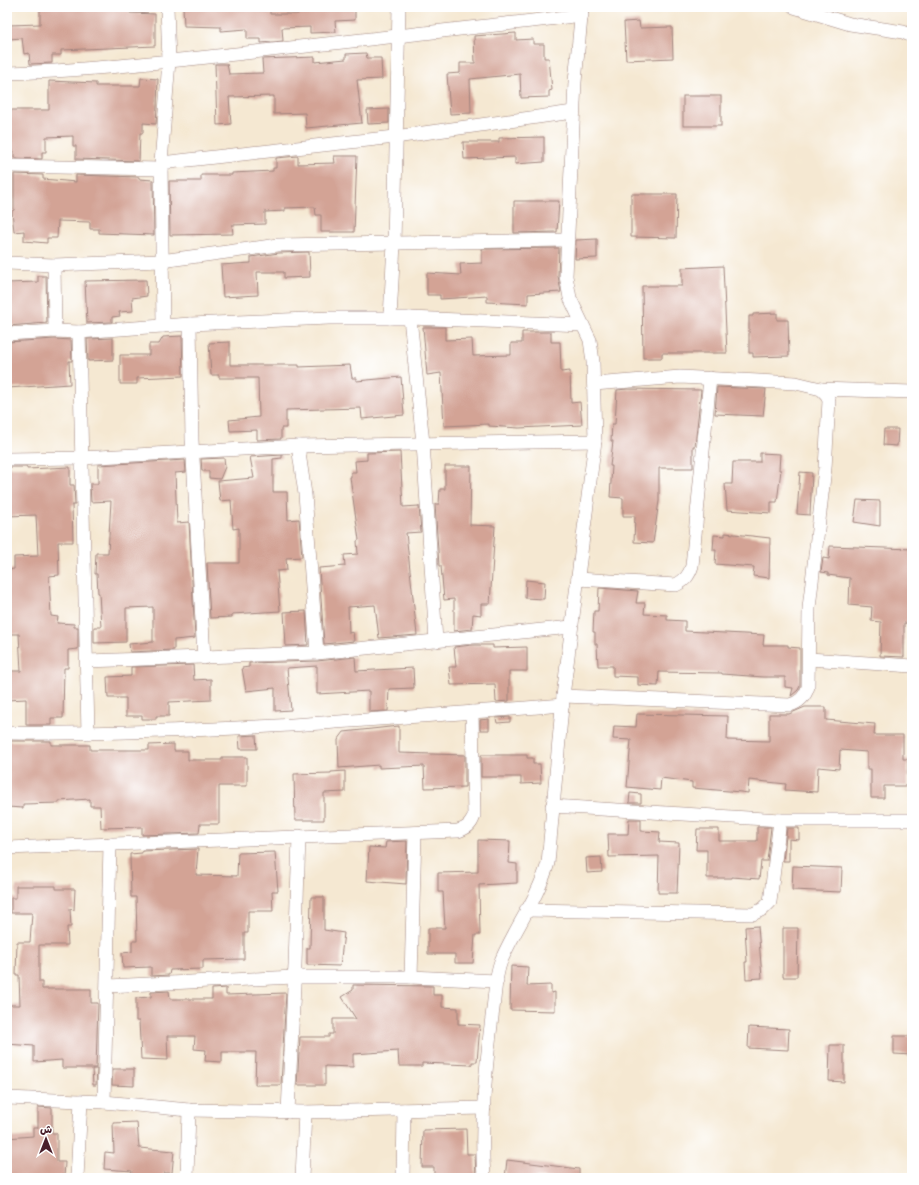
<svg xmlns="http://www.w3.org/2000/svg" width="919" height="1185" viewBox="0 0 919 1185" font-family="'Patrick Hand','Playpen Sans Arabic',sans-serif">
	<rect width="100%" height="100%" fill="#fff"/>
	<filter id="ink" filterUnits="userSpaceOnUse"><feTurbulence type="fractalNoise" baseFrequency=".025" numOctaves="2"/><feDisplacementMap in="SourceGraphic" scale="8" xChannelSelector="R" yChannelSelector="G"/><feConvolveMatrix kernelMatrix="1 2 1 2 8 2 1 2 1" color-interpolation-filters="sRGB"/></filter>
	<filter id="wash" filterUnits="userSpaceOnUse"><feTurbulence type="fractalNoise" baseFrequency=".012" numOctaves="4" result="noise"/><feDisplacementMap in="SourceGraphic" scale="16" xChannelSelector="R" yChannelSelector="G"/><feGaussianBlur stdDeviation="0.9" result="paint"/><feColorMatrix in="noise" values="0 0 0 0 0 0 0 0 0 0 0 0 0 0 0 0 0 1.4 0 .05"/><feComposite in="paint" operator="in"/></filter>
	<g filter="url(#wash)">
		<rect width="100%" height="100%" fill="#f5e8d2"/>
		<g id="blocks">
			<g fill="#d3a395">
				<polygon points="40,7 129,7 130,13 155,14 155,46 61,50 61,55 52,55 52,63 30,64 29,53 24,54 22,38 9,39 9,25 40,24"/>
				<polygon points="183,7 270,7 270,14 298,14 298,7 355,7 355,20 335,21 336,32 310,33 310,27 282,28 283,41 261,43 261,39 247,39 247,29 221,31 221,27 184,26"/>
				<polygon points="639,21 640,28 672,27 673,58 626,60 624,22"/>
				<polygon points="516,33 516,40 533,39 533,44 544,44 544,58 549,58 552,90 549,91 549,97 521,98 520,74 470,79 471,113 450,114 447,74 460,73 460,63 475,63 474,36"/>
				<polygon points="366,53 367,58 381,58 382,79 357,80 362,123 306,128 305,113 274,114 274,96 229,97 231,124 217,125 215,64 227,64 229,74 263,73 262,59 315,57 315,62 346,59 346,54"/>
				<polygon points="141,78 158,79 157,107 156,124 143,123 143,133 140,133 139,161 76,159 76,146 73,146 73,136 46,137 46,152 42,152 42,159 14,158 14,151 7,151 7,110 49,110 49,81 96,83 96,86 140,86"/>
				<rect x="683" y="96" width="38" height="30"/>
				<polygon points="389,109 389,123 368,124 367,110"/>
				<polygon points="544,137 544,162 515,164 515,157 464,159 463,142 499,142 499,138"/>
				<polygon points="298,156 298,164 335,163 334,156 357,156 354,232 321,232 321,215 316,215 315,207 285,208 285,211 265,212 265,224 232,225 233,234 170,235 169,181 201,181 201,175 232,175 232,173 273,171 273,168 276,168 276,158"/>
				<polygon points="14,174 43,175 43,179 76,182 76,175 139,177 139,179 153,180 154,235 99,233 99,229 90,229 90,222 58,221 57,238 47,238 47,243 24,241 24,231 14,232 12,211 14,210"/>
				<polygon points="631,194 677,194 676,238 631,237"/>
				<polygon points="514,201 559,201 557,232 514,233"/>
				<polygon points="597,239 597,258 575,259 576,240"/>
				<polygon points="559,248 558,276 561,292 528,294 528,304 487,302 487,296 440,299 440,295 427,295 427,273 461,275 460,264 482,263 482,249"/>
				<polygon points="309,252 310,277 284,278 284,272 257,272 258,295 223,297 221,265 251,263 251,257 279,253"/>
				<polygon points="723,266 727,353 662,353 662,358 643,358 642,286 682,286 682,268"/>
				<polygon points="38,276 46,276 47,323 7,326 7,283 38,282"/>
				<polygon points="146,280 147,296 132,298 133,311 119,312 120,316 112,317 112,322 87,323 85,281"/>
				<polygon points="777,313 777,320 788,320 789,356 753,357 753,353 749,353 749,316 753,316 753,314"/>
				<polygon points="423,327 445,327 445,340 472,339 473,356 511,355 511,343 522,343 522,332 551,332 551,342 560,342 561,372 570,371 571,403 580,402 582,425 519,428 489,426 489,424 444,426 441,373 427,375"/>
				<polygon points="182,336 183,376 137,378 137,384 120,384 120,355 149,355 149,344 159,344 163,337"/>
				<polygon points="113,338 113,360 88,361 87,339"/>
				<polygon points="55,339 71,340 72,361 69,361 70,384 7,388 7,342"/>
				<polygon points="230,342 230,365 299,365 299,367 350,365 352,378 356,378 356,381 401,377 404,415 362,419 361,408 286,410 286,428 281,428 281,439 257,440 257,430 230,431 229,420 259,417 258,378 219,378 219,375 211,375 209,343"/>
				<polygon points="717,387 766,389 763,416 715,414"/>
				<polygon points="627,389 701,390 695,446 693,446 693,468 659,468 659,501 653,543 634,542 635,516 623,516 623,498 610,497 612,466 610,466 613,441 611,441 612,424 615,424 617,390"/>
				<polygon points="884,429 898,429 897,446 883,445"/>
				<polygon points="400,452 403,507 419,506 421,532 406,533 417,635 379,638 375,605 348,607 349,633 353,632 354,641 324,644 319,568 345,566 344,555 358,554 357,541 359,540 350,477 351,477 351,472 356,472 355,461 367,460 367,453"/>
				<polygon points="760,453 780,454 779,470 781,470 777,502 771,502 771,513 727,510 725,484 732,484 733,462 760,462"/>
				<polygon points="282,455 282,458 273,459 273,492 287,492 288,520 299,519 302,557 286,558 287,570 277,571 280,611 232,614 232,617 210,618 207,563 239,563 239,528 233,529 231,500 220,501 218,481 254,478 250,457"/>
				<polygon points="224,458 225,467 220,479 209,478 209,471 202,471 201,459"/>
				<polygon points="185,460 186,472 175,473 177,523 189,522 195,638 174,640 174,650 130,652 129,644 153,642 153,607 126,608 126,642 94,643 94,627 101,627 99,593 98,593 97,574 95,574 96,553 108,553 111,501 91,502 90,484 98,484 98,465"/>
				<polygon points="445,466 471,466 470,525 495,526 490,604 481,604 481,615 473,614 472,629 454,631 454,599 444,600 441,566 439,566 435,504 439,504 440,489 445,489"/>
				<polygon points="7,467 27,467 27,469 70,467 70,485 74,485 75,505 72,505 73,542 58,542 59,575 49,576 51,616 58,617 57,623 74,624 74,627 78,627 78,649 68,650 68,668 64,668 63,718 51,718 51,725 26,725 26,699 7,700 7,671 21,671 19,634 7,634 7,614 9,614 7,570 14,569 14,557 38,556 36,515 7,516"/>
				<polygon points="800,472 812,473 810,515 797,514"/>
				<polygon points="857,500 880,501 880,526 854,522"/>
				<polygon points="725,533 770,538 769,578 753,576 754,567 715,564 716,550 713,550 714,535 725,536"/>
				<polygon points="830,546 912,549 912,624 904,623 904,657 880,656 881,622 871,621 872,607 849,605 850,578 828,575 828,573 821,572 823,558 829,559"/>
				<polygon points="526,580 545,582 544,599 525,598"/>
				<polygon points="599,588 638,591 636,603 645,603 644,614 667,615 667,620 685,621 685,631 764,635 763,645 788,645 788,647 800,648 800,686 798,690 791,696 793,688 785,687 785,677 763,677 722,674 722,673 659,672 658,686 638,685 638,677 613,676 613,666 598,666 597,644 595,644 595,632 593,632 594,611 598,611"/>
				<polygon points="306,611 308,645 286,646 284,612"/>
				<polygon points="472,645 493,645 493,648 527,647 527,671 509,671 509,701 496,702 495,684 451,685 449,667 456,667 454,647"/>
				<polygon points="355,657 356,671 413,668 414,688 389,689 388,711 369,712 369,691 317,694 317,666 287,668 291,710 275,711 275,688 246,691 242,668 249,667 249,663 317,661"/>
				<polygon points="193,665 194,680 211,679 211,700 169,702 169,716 156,716 156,719 142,719 142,716 126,716 126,698 108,698 107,677 131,676 131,667"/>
				<polygon points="805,707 826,707 826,720 875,724 874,735 903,735 903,759 908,759 908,786 884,786 884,798 871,798 871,769 867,769 867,752 840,750 839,769 818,767 817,792 785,790 786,784 749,780 748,793 741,792 692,788 692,782 661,778 660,790 627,787 631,740 613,739 614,726 636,727 637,714 728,716 727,740 769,741 769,714 789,714"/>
				<polygon points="510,717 510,722 497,723 496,718"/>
				<polygon points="489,719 489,730 480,730 480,720"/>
				<polygon points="399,726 399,753 465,755 465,787 425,788 424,766 379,768 379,765 339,768 338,740 344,732"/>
				<polygon points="256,735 257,749 240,749 239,736"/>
				<polygon points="8,741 51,741 51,745 90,745 90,750 149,750 149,745 174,744 174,751 188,751 188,760 222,760 222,757 247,757 247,786 219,786 219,824 200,824 199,833 142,835 142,827 101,828 100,806 90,806 90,799 59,801 59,803 23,804 23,808 7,807"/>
				<polygon points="481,755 527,755 527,758 533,758 533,764 540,764 541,783 521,784 521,777 481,777"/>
				<polygon points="345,771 345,792 324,793 324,820 295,820 294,774 331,773 331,772"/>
				<polygon points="630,793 641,794 641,803 629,803"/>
				<polygon points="629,819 641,819 641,831 660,832 659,842 679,843 677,893 658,893 659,856 609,857 608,834 628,834"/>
				<polygon points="757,827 771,827 767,861 761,861 759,879 732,877 732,878 707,878 707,850 696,850 697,829 719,829 719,841 757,841"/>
				<polygon points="787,828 799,828 799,840 789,839 789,861 783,861"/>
				<polygon points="478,840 510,841 509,863 517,864 517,883 479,885 480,935 475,935 473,963 455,963 455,954 428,954 428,928 445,928 443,892 438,892 438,873 478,872"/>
				<polygon points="407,841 406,884 367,881 369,847 385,848 386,842"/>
				<polygon points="198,849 196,875 237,876 238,853 275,852 278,891 272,891 273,911 248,911 248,933 244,933 244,959 203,960 203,969 170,970 169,975 151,976 151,967 123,968 122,953 132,952 132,941 137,941 136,897 131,897 130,854 142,853 142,851"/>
				<polygon points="601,857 602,872 587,873 586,858"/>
				<polygon points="793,866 842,868 841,892 792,890"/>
				<polygon points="16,886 56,886 56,889 75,889 74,910 70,909 71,927 67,927 68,945 39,945 39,982 42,982 42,989 91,989 91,1003 98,1003 96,1068 62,1068 62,1060 34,1062 34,1046 7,1044 8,1005 20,1005 19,975 16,975 17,942 30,942 32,913 11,913 11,898 16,898"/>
				<polygon points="311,897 324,897 324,930 344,933 340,966 307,965 307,948 310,948"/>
				<polygon points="758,926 762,978 746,979 745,962 747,962 745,927"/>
				<polygon points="783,928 798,928 797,977 783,977"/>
				<polygon points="511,966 528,967 527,986 551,985 551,993 555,992 555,1011 510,1010"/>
				<polygon points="353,985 433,986 433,995 442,995 442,1007 458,1008 458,1024 480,1025 477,1062 472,1062 472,1065 422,1063 422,1066 399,1066 398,1051 353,1054 353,1067 325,1066 325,1085 297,1085 300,1037 329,1037 329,1034 333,1034 333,1019 356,1019 342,997 353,990"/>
				<polygon points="226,988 226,995 286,993 281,1085 255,1085 256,1052 222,1052 222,1062 205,1061 206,1050 194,1049 195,1036 167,1036 168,1060 141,1059 139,1021 136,1021 136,998 151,997 151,992 169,991 170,999 212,999 212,989"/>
				<polygon points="749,1027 789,1029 788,1050 748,1048"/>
				<polygon points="894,1036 912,1036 912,1055 894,1054"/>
				<polygon points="830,1045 844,1045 844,1082 829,1081"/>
				<polygon points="92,1069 97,1069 96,1085 93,1085"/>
				<polygon points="113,1069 134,1069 134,1086 112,1085"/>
				<polygon points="38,1107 52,1108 52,1133 57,1133 57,1162 65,1162 64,1178 7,1178 7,1138 33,1136 33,1128 38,1128"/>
				<polygon points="137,1122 139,1148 174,1151 172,1173 164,1173 164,1178 131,1176 132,1171 104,1169 105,1152 114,1153 113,1123"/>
				<polygon points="466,1129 467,1154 475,1154 476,1178 434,1178 434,1167 422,1167 423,1130"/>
				<polygon points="507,1160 579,1169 579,1178 505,1178"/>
			</g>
		</g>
	</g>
	<g filter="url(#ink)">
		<use href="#blocks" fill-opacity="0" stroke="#a0847e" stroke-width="1"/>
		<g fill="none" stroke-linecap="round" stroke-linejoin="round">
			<g stroke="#a0847e" stroke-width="14">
				<g id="street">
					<polyline points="794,7 850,24 903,32 912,36"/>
					<path d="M7 73C84 71 160 62 236 54 352 42 467 29 582 15"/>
					<polyline points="161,163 395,137 573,112"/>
					<polyline points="7,166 161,169"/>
					<polyline points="7,263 54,265 161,261 278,245 568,240"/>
					<polyline points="54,265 55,331"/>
					<polyline points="390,318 394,244 399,7"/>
					<polyline points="410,318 423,443 436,641"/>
					<polyline points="190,324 192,440 204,658"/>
					<polyline points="163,326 161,163 169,61 167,7"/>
					<polyline points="79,332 88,734"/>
					<polyline points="7,334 55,331 79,332 190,324 329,318 410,318 582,325"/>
					<polyline points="821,389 912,392"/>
					<polyline points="298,446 305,494 317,653"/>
					<polyline points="7,459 81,458 298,446 595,441"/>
					<path d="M578 579 676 585C685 580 689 576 692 566L710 378"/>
					<polyline points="809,659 912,666"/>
					<polyline points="87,661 317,653 571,627"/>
					<path d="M563 696 790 705C800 702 805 697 808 687L809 608 825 468 829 401 827 395 821 389 796 383 680 377 594 384"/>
					<path d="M7 733C192 735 378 720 563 705"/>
					<polyline points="552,806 780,820 912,820"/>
					<path d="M7 848 458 831C467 828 471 825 474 816L472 712"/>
					<polyline points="526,910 753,914 763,909 770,902 780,820"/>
					<polyline points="411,977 415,833"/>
					<polyline points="108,986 294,977 411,977 497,981"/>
					<polyline points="7,1098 104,1102 189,1110 305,1112 484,1108"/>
					<polyline points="104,1102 110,844"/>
					<polyline points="288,1112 295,965 299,836"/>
					<polyline points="77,1178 81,1101"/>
					<polyline points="187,1178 189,1110"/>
					<polyline points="302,1178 305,1112"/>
					<polyline points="403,1178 404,1110"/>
					<path d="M484 1178C480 1122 486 1064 493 1009 495 994 495 976 501 961 515 928 538 898 548 863L563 696 595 441 593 362 590 340 570 298 566 276 575 82 582 7"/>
				</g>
			</g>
			<use href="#street" stroke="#fff" stroke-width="13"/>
		</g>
	</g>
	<rect width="919" height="1185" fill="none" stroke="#fff" stroke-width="24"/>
	<g transform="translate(46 1139)" stroke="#ffffff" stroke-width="3" paint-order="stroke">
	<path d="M0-3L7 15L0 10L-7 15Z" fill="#4a1f2b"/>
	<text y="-6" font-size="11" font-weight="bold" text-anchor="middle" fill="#4a1f2b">ش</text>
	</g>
</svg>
